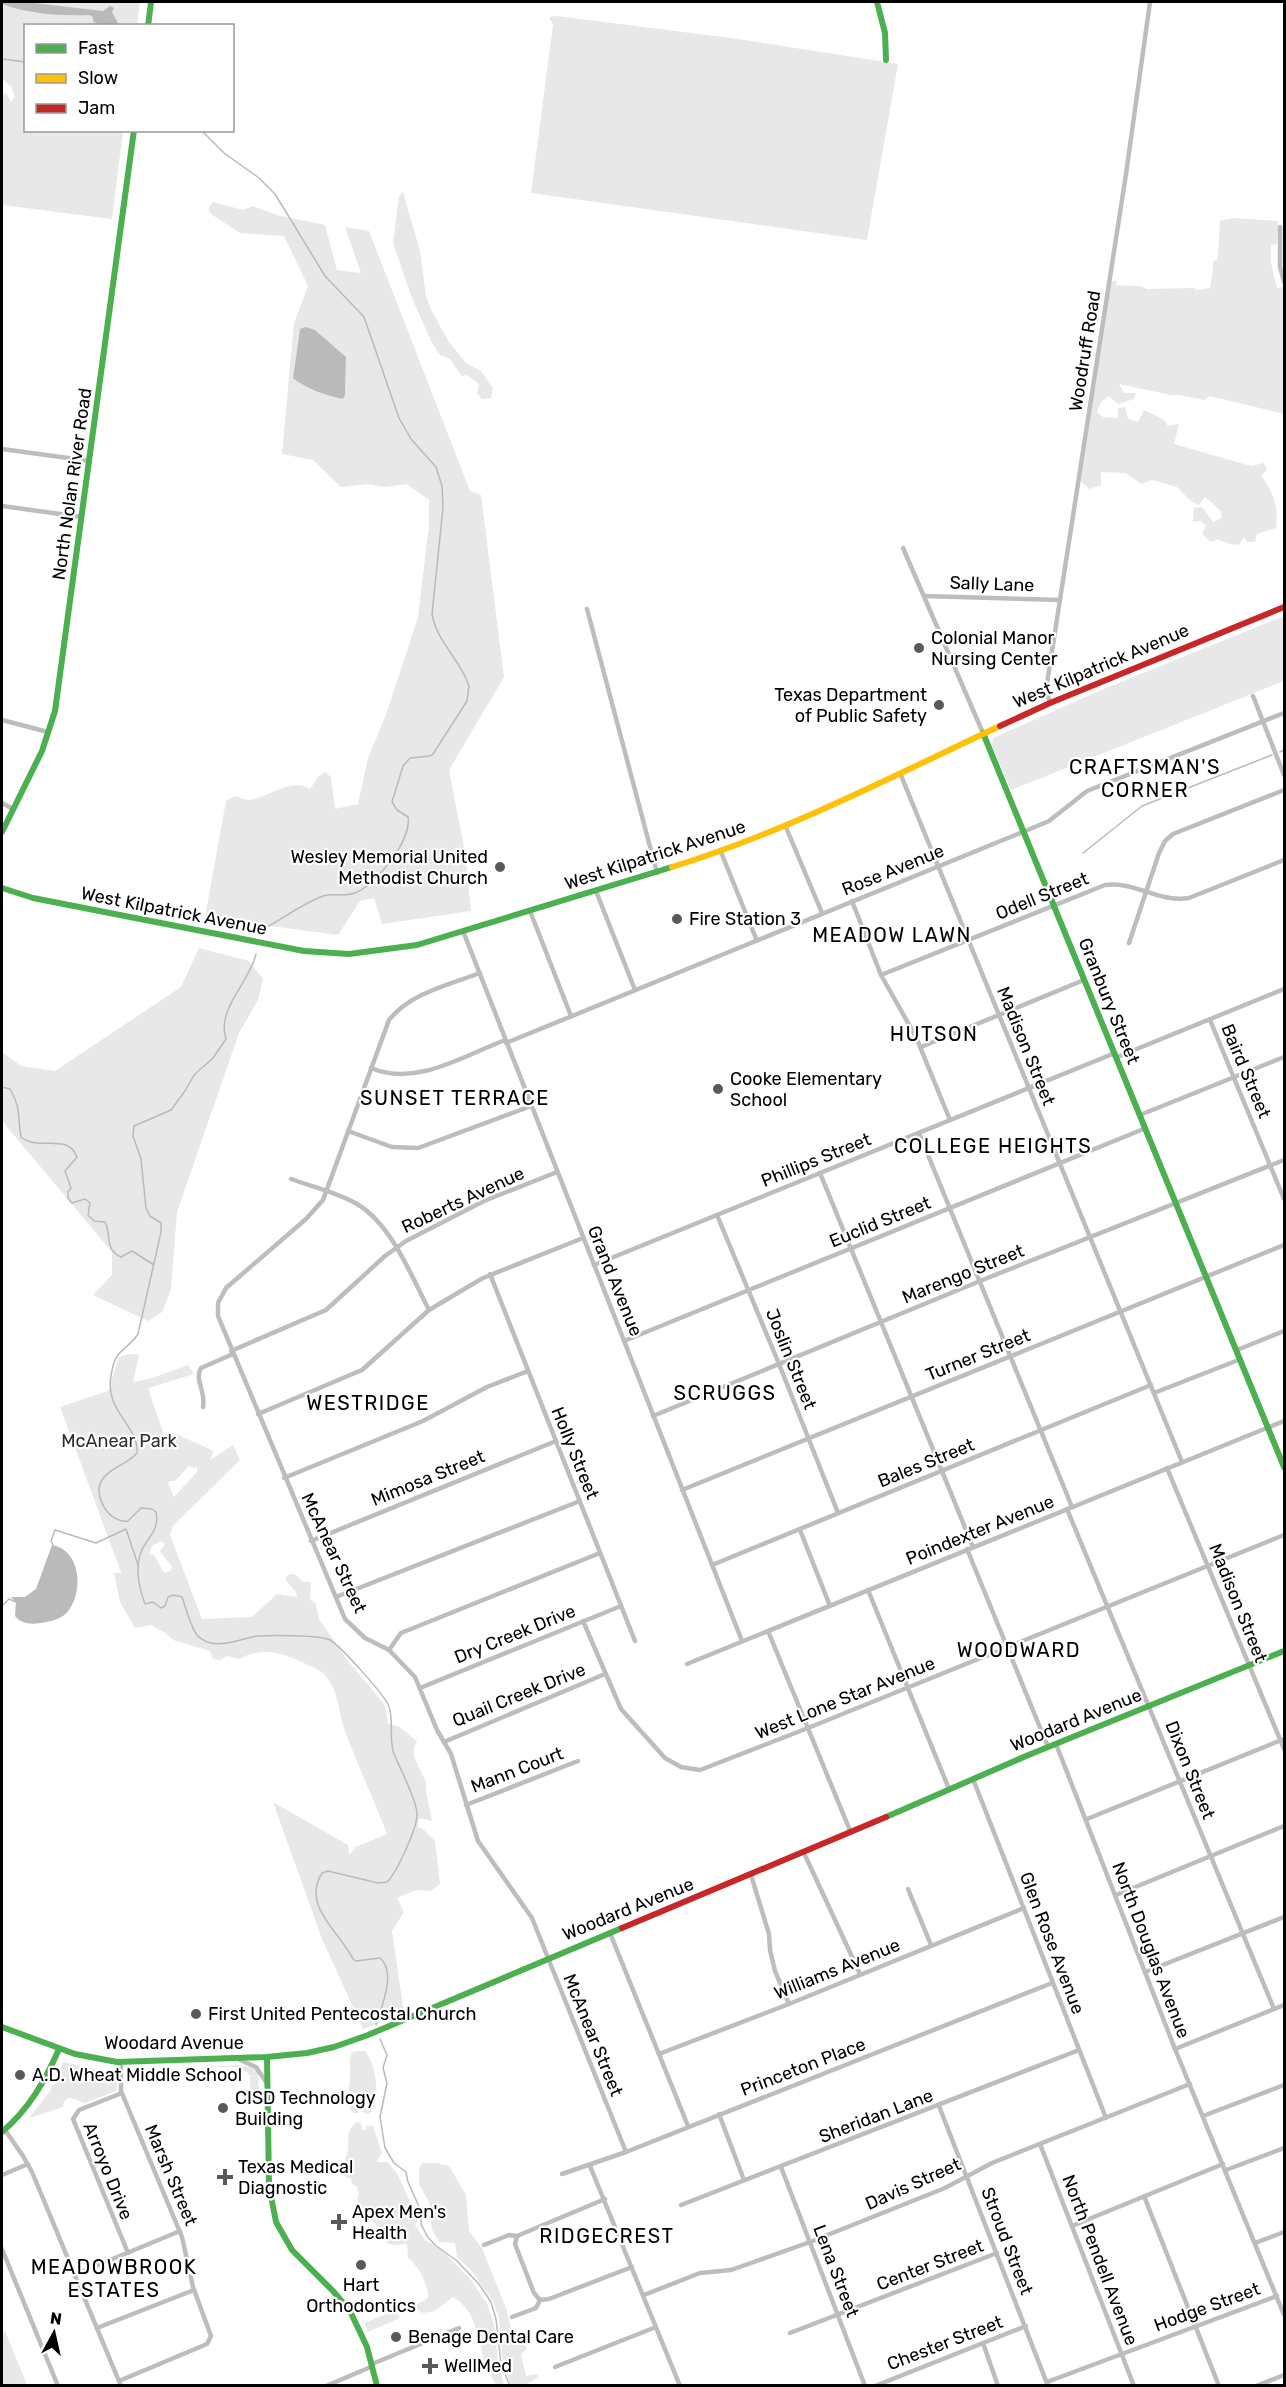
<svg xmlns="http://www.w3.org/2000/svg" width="1286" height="2387" viewBox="0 0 1286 2387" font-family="Rubik,sans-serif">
	<rect width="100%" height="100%" fill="#fff"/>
	<g fill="#e8e8e8" fill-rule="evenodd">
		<polygon points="2,2 140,2 137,25 26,26 26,130 123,131 112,219 2,205 2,93 7,94 11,102 15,97 11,86 2,79"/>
		<polygon points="557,16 738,39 898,64 867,240 531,193 553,25 549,17"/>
		<polygon points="403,192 420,251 426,296 431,310 449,342 466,363 481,371 493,389 491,398 482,399 477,393 479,384 467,375 462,376 450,359 440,355 431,341 412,298 393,243 399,196"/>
		<path d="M213 202 243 210 253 206 277 215 325 225 337 270 361 273 345 227 369 231 470 491 481 495 504 677 449 770 465 853 471 911 382 924 374 898 360 901 338 935 205 917 226 801 235 796C239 797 245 800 249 800 268 798 291 777 310 789L318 777 325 772 331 777 335 809 358 804 368 758 386 715 418 617 429 525V500L407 484 384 487 368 484 341 487 313 460 282 454 294 323 308 286 284 236 240 233 211 214 208 209ZM300 329 315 330 346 357 345 395 343 399C325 395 308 390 293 378Z"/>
		<path d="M1234 218 1278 221 1277 244 1271 245V263L1277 288 1283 287 1284 291V414L1209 396 1205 400 1179 395H1171L1119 384 1124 393H1136L1134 399 1118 404 1109 396 1101 402 1097 412 1103 417 1118 418V408L1125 407 1128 419 1138 422 1144 410 1163 419 1168 426 1179 424 1174 444 1251 466 1264 463 1267 470 1261 475C1273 493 1279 506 1276 528L1257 534 1255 542H1247L1244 537 1239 545 1230 544 1216 539 1215 542 1209 541 1202 533 1206 526 1201 521 1193 522 1194 508 1202 507 1213 522 1222 518 1221 511 1205 497 1199 505 1191 501 1177 487 1152 480 1142 484 1125 473 1101 472V485L1089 489 1081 481 1110 282 1117 280 1116 285 1140 286 1147 289 1194 288 1197 290 1210 288 1213 271V261L1217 260 1218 255 1220 221Z"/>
		<polygon points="1284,616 1284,681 1011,790 992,745 993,738 1106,688"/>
		<polygon points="199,948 249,961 263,979 258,1000 239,1033 177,1212 171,1290 162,1312 148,1321 93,1295 112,1275 112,1252 2,1121 2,1052 21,1066 55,1071 181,987"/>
		<path d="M129 1354 139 1355 133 1382 152 1378 188 1365 194 1374 148 1388 167 1444 176 1434 214 1451 210 1460 233 1445 240 1460 173 1526 170 1535 202 1619 252 1617 277 1594 297 1597 296 1592 286 1581 287 1576C295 1571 297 1577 303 1582H311L310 1599 316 1604 319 1619 348 1661 385 1705 388 1724 398 1726 417 1741 414 1747V1757L426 1782V1792L432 1821 419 1818 418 1828H422L435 1841 440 1884 431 1891 416 1890 397 1898 404 1912 392 1931 393 1938 404 2013 363 2029 322 1939 273 1802 348 1845 349 1855 356 1847 387 1834C374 1800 358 1766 345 1731 339 1715 339 1694 328 1679 323 1672 317 1669 310 1666 288 1654 263 1645 240 1659L226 1656 221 1660 213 1659 210 1651 173 1640 164 1632 151 1625 135 1628 120 1602 114 1573H121V1572L60 1407 108 1391 119 1357ZM189 1466 193 1468 197 1467V1472L174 1497 168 1484 170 1481H175ZM161 1541 165 1544 160 1551 161 1553 172 1566 171 1571 164 1573 154 1555 149 1554 152 1546Z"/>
		<path d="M359 2051H365C377 2066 379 2094 373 2111L367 2114 359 2110 358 2113H353C344 2102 350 2090 350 2078 351 2068 348 2062 352 2052Z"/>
		<path d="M63 2062 117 2074V2089L114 2092 85 2103C76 2101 65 2091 63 2107L29 2118 50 2091Z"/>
		<path d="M236 2065 255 2068 258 2073 260 2105H247L251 2103 250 2077 257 2075 250 2076C242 2062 217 2068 203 2068L202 2072 204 2067Z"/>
		<path d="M357 2122 361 2123 362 2130H366V2126H373L382 2153 376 2162H388L398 2175 418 2220 415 2225 425 2240 442 2250 470 2279 488 2305 495 2328 498 2364 504 2385H496C493 2379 488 2371 485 2364 478 2340 477 2310 453 2297L434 2311 423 2313 416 2309V2305L428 2298C430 2287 416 2262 408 2258L407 2244 393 2245 387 2243 375 2223 367 2219 357 2199 359 2194 357 2187 352 2184 351 2179 344 2176 348 2166 345 2165C344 2158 347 2156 348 2150 349 2137 346 2130 357 2122Z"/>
		<polygon points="422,2163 437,2163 449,2166 466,2195 469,2231 482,2248 507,2311 513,2339 516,2343 524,2344 527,2348 521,2355 526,2376 537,2374 539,2377 525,2385 511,2385 503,2363 499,2318 493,2301 471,2270 457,2257 455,2243 439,2242 432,2229 429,2202 419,2184 419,2169"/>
		<polygon points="396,2310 400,2318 368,2332 364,2323"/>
		<polygon points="5,2331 27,2385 2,2385 2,2333"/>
	</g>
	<g fill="#bababa">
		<path d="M2 2H25L103 11 110 6 114 8 112 12 118 23C110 27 102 26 94 22L92 16 89 15C59 16 29 14 2 4Z"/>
		<path d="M306 327 315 330 346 357 345 395 343 399C325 395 308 390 293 378L300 329Z"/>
		<path d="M52 1545C80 1550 84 1589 69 1610 63 1619 50 1622 40 1623 31 1625 20 1623 15 1616L16 1602 11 1597H25L36 1589Z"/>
	</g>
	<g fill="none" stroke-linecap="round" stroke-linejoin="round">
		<g stroke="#bababa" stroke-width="1.5">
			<polyline points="2,59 26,62"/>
			<path d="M201 130 224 153 259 178 275 194 325 276 364 317 399 418 411 439 436 467 442 486 443 508 432 614C437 643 461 660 469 686L467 701 433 754 430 756 410 758 403 766 392 802 397 810 408 817C412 840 376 885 355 893 345 897 333 893 323 896 304 903 285 917 267 927L260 935"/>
			<polyline points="1280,752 1284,750"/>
			<polyline points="1083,853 1142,806 1272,755"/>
			<path d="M256 954C250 982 216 1009 226 1039L213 1058 194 1075 185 1091 171 1110 134 1126 133 1136 141 1159 146 1208 150 1216 161 1223V1232L138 1334C131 1345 120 1350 116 1358 113 1363 112 1370 111 1376 104 1411 140 1427 137 1453 127 1465 110 1467 102 1480 92 1495 109 1524 128 1521L141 1508 152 1509 156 1512C160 1531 147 1537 141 1552 135 1568 139 1588 145 1604L153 1602 161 1608 165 1606 168 1597 174 1595 182 1597C186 1608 190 1626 197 1635 213 1653 240 1638 258 1636 269 1635 321 1635 330 1640 341 1646 382 1693 388 1704 395 1720 388 1738 394 1754 400 1768 416 1799 417 1813 418 1827 397 1872 387 1882L378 1883 328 1871 322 1873C301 1906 340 1932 353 1959L356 1961 380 1958C397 1972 381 2008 376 2025"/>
			<path d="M2 1087 10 1089C22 1110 17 1116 21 1137 40 1152 67 1132 77 1157L65 1171 71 1188 68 1192V1198L72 1203 85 1199 90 1203 88 1215 94 1221 105 1222C112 1236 104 1249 121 1257L132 1251 154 1265"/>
			<polyline points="53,1545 51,1541 55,1530 96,1543 126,1529 138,1565"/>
			<polyline points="2,1606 9,1599 16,1602"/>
			<polyline points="380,2039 387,2055 383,2068 387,2083 380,2117 385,2148 394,2163 406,2172 408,2182 421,2211 421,2224 427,2236 435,2245 457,2261 479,2284 491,2302 496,2319 501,2364 510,2386"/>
		</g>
		<g stroke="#bdbdbd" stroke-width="4.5">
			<polyline points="1280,227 1280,267 1284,282"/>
			<polyline points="2,449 90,461"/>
			<polyline points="2,506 82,517"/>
			<polyline points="903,548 983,733"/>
			<polyline points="924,596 1060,600"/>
			<polyline points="587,609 657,873"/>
			<polyline points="1253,696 1284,775"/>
			<polyline points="1050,703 1046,690 1126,174 1150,2"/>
			<polyline points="2,720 48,732"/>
			<polyline points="900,773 1182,1462"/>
			<polyline points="2,803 13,809"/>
			<polyline points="785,825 822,913"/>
			<polyline points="721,852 757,941"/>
			<polyline points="596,891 635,990"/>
			<polyline points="852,901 881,975 916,1037 950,1120"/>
			<polyline points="530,911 571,1016"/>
			<polyline points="463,931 742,1641"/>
			<polyline points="1129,943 1159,853 1165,841 1173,834 1284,790"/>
			<path d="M480 973C448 985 410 993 389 1020L323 1200 306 1219 226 1288 218 1303V1316L345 1619 365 1638 389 1650 415 1677 437 1730 451 1754 478 1841 532 1918 626 2152"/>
			<path d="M881 975 1105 885C1135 881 1159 903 1189 898L1284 860"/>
			<polyline points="1210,1020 1284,1199"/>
			<polyline points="506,1043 1035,827 1049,821 1087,791 1284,713"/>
			<polyline points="921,1047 1084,980"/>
			<polyline points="1117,1057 1284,989"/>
			<path d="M371 1068C416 1087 463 1056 505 1040"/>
			<polyline points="1140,1115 1284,1057"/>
			<polyline points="348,1131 392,1147 418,1148 531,1106"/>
			<polyline points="919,1133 1072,1507"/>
			<polyline points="820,1173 973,1547"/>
			<path d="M291 1179C313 1187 337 1192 357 1204 391 1224 411 1275 429 1310"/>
			<polyline points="717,1215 779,1364 838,1513"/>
			<polyline points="594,1265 1115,1053"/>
			<polyline points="490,1274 635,1641"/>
			<polyline points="624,1341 1146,1128"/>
			<polyline points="1237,1350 1284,1331"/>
			<polyline points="231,1351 326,1310 385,1256 406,1241 484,1201 557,1172"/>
			<polyline points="1154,1393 1241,1359"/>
			<path d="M203 1407C206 1390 194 1380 201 1368L233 1354"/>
			<polyline points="258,1414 362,1370 429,1310 483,1278 583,1238"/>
			<polyline points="653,1416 980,1281 1284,1160"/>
			<polyline points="1167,1468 1284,1749"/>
			<polyline points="284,1478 423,1421 487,1387 528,1371"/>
			<polyline points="682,1490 1284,1245"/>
			<polyline points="1067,1509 1274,2009"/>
			<polyline points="800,1530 830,1606"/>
			<polyline points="311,1541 556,1441"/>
			<polyline points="967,1549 1048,1747"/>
			<polyline points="712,1565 1151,1385"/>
			<polyline points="868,1590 949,1789"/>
			<polyline points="336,1597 580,1501"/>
			<polyline points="583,1621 621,1709 665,1758 681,1767 700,1770 808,1728 1284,1535"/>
			<polyline points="768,1631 851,1833"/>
			<polyline points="389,1650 401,1633 600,1553"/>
			<polyline points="687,1664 1284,1421"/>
			<polyline points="420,1688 621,1606"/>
			<polyline points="444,1742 605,1674"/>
			<polyline points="1056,1744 1175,2049 1284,2315"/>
			<polyline points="973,1779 1106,2118"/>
			<polyline points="466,1805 578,1761"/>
			<polyline points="1087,1819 1284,1739"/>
			<polyline points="804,1853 860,1974"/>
			<polyline points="751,1875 769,1934 770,1950 775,1971 789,2004"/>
			<polyline points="908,1889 931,1945"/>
			<polyline points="1116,1895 1284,1826"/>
			<polyline points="610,1933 688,2126"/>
			<polyline points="1145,1972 1284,1917"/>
			<polyline points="1175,2049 1284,2005"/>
			<polyline points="659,2054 789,2004 1024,1908"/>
			<polyline points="240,2060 256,2067 268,2085"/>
			<polyline points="122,2093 79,2110 73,2119 128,2253"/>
			<polyline points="939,2106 1048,2386"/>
			<polyline points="719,2114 744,2180"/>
			<polyline points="1203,2116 1284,2085"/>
			<polyline points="5,2130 23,2156 32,2172 121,2386"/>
			<polyline points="1040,2144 1134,2386"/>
			<polyline points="590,2166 680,2386"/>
			<polyline points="781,2167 865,2386"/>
			<polyline points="1226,2170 1284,2148"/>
			<polyline points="562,2174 626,2152 1052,1983"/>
			<polyline points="2,2175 28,2164"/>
			<polyline points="1144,2196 1219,2386"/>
			<polyline points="681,2205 1079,2050"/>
			<polyline points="1072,2226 1223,2164"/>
			<polyline points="517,2236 515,2244 534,2293 540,2300"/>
			<polyline points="1255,2243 1284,2232"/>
			<polyline points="484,2245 509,2235 517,2236 605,2199"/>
			<polyline points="2,2249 58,2386"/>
			<polyline points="74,2275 180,2231"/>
			<polyline points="644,2295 700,2273 731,2270 810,2242 945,2188 992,2163 1190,2084"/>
			<polyline points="512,2317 536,2308 540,2300 549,2299 632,2267"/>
			<polyline points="97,2328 194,2290"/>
			<polyline points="790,2333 997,2253"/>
			<polyline points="983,2343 998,2386"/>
			<polyline points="372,2364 459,2328"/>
			<polyline points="555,2367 656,2327"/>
			<polyline points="119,2381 207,2344 211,2336 193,2287 182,2237 121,2091 121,2062"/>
			<polyline points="1047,2382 1277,2296"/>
			<polyline points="326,2386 373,2366"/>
			<polyline points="875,2386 1026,2326"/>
			<polyline points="1256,2386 1284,2375"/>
		</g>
		<g stroke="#4caf50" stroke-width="6">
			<polyline points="877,2 885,33 886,60"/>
			<polyline points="148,26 151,2"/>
			<polyline points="983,733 1284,1467"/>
			<polyline points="2,832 42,751 55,711 134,130"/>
			<polyline points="2,888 33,898 304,951 349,954 417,945 672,867"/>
			<polyline points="886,1817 1026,1756 1284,1651"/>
			<polyline points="2,2027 75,2054 117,2062 267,2057 307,2053 334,2047 368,2035 622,1928"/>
			<polyline points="267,2057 269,2186 276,2222 292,2250 333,2291 350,2311 367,2347 377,2386"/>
			<path d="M2 2132C29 2109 45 2081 59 2049"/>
		</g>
		<path stroke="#ffc107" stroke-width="6" d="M672 867C786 832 893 776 1000 726"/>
		<g stroke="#c62828" stroke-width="6">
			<polyline points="1000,726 1050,703 1284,607"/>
			<polyline points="622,1928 886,1817"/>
		</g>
	</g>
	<g fill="#595959" stroke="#fff" stroke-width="2">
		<circle cx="919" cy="648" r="6"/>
		<circle cx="939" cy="705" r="6"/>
		<circle cx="500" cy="867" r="6"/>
		<circle cx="677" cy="919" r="6"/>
		<circle cx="718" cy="1089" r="6"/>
		<circle cx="196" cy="2014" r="6"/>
		<circle cx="20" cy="2075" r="6"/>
		<circle cx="223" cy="2108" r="6"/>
		<path d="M222 2168h6v6h6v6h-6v6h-6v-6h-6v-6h6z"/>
		<path d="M336 2213h6v6h6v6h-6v6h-6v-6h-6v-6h6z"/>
		<circle cx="361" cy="2265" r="6"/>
		<circle cx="396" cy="2337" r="6"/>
		<path d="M427 2357h6v6h6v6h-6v6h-6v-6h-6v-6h6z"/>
	</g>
	<g text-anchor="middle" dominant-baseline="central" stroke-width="4.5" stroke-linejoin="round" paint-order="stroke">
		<g font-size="18" fill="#000" stroke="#fff">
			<text transform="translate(1085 351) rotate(-81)">Woodruff Road</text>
			<text transform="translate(72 484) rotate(-82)">North Nolan River Road</text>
			<text transform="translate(992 584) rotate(2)">Sally Lane</text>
			<text transform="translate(1101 666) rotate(-23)">West Kilpatrick Avenue</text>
			<text transform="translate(655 855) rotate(-18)">West Kilpatrick Avenue</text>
			<text transform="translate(893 870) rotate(-22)">Rose Avenue</text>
			<text transform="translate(1042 896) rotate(-22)">Odell Street</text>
			<text transform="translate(174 911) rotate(11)">West Kilpatrick Avenue</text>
			<text transform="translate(1109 1001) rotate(68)">Granbury Street</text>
			<text transform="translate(1026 1046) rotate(68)">Madison Street</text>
			<text transform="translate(1246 1071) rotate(67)">Baird Street</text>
			<text transform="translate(816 1160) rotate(-22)">Phillips Street</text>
			<text transform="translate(463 1200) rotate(-25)">Roberts Avenue</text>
			<text transform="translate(880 1222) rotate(-22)">Euclid Street</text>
			<text transform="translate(963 1274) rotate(-22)">Marengo Street</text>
			<text transform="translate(615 1281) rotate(68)">Grand Avenue</text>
			<text transform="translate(978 1355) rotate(-22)">Turner Street</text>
			<text transform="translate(791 1359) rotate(68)">Joslin Street</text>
			<text transform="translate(575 1453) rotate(68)">Holly Street</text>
			<text transform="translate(926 1463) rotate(-22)">Bales Street</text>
			<text transform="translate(428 1478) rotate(-22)">Mimosa Street</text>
			<text transform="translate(980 1530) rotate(-22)">Poindexter Avenue</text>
			<text transform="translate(334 1553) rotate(65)">McAnear Street</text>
			<text transform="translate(1238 1603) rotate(68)">Madison Street</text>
			<text transform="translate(515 1634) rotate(-22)">Dry Creek Drive</text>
			<text transform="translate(519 1695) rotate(-22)">Quail Creek Drive</text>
			<text transform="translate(845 1698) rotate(-22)">West Lone Star Avenue</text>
			<text transform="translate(1076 1720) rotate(-22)">Woodard Avenue</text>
			<text transform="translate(517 1770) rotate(-21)">Mann Court</text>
			<text transform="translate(1190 1770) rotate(68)">Dixon Street</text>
			<text transform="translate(628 1909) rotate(-22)">Woodard Avenue</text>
			<text transform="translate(1052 1943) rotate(69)">Glen Rose Avenue</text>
			<text transform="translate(1151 1950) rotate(69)">North Douglas Avenue</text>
			<text transform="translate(837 1969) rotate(-22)">Williams Avenue</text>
			<text transform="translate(593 2035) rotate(68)">McAnear Street</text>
			<text x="174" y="2043">Woodard Avenue</text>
			<text transform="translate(803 2067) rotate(-21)">Princeton Place</text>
			<text transform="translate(876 2116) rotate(-21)">Sheridan Lane</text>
			<text transform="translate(108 2171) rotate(68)">Arroyo Drive</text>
			<text transform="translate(171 2175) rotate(67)">Marsh Street</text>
			<text transform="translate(913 2184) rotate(-24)">Davis Street</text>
			<text transform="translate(1007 2241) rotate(69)">Stroud Street</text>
			<text transform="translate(1100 2260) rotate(69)">North Pendell Avenue</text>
			<text transform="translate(930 2265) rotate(-21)">Center Street</text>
			<text transform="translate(836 2271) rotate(69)">Lena Street</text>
			<text transform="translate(1207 2307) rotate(-20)">Hodge Street</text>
			<text transform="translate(945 2343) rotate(-21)">Chester Street</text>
		</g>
		<g font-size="18" fill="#000" stroke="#fff" text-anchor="start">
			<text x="931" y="638">Colonial Manor<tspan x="931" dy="21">Nursing Center</tspan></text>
			<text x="927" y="695" text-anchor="end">Texas Department<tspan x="927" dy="21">of Public Safety</tspan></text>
			<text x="488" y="857" text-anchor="end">Wesley Memorial United<tspan x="488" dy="21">Methodist Church</tspan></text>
			<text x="689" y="919">Fire Station 3</text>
			<text x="730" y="1079">Cooke Elementary<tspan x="730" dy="21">School</tspan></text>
			<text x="208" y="2014">First United Pentecostal Church</text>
			<text x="32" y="2075">A.D. Wheat Middle School</text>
			<text x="235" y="2098">CISD Technology<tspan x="235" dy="21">Building</tspan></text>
			<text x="238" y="2167">Texas Medical<tspan x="238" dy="21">Diagnostic</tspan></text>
			<text x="352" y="2212">Apex Men's<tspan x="352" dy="21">Health</tspan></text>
			<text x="361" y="2285" text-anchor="middle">Hart<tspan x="361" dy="21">Orthodontics</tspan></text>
			<text x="408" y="2337">Benage Dental Care</text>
			<text x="444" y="2366">WellMed</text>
		</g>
		<g font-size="18" fill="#2d2d2d" stroke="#fff">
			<text x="119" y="1441">McAnear Park</text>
		</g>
		<g font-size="20" letter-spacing="1.5" fill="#000" stroke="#fff">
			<text x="1145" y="767">CRAFTSMAN'S<tspan x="1145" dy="23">CORNER</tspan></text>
			<text x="892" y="935">MEADOW LAWN</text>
			<text x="934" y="1034">HUTSON</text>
			<text x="455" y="1098">SUNSET TERRACE</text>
			<text x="993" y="1146">COLLEGE HEIGHTS</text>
			<text x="725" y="1393">SCRUGGS</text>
			<text x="368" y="1403">WESTRIDGE</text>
			<text x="1019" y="1650">WOODWARD</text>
			<text x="607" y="2236">RIDGECREST</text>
			<text x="114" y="2267">MEADOWBROOK<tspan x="114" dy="23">ESTATES</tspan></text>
		</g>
	</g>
	<rect width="1286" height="2387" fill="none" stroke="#000000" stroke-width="6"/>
	<rect x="24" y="24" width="210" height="108" fill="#ffffff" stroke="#999999" stroke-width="1.5"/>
	<rect x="36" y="44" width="30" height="9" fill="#4caf50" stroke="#999999" stroke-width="1.5"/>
	<text x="78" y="54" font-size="18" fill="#000000">Fast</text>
	<rect x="36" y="74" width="30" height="9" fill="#ffc107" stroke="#999999" stroke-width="1.5"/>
	<text x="78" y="84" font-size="18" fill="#000000">Slow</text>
	<rect x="36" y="104" width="30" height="9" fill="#c62828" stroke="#999999" stroke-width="1.5"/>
	<text x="78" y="114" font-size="18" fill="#000000">Jam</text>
	<g transform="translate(54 2333) rotate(8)" stroke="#ffffff" stroke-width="4.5" paint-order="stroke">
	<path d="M0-4.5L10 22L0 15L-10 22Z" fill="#000000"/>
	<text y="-9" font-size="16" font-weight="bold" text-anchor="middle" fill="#000000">N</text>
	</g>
</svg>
